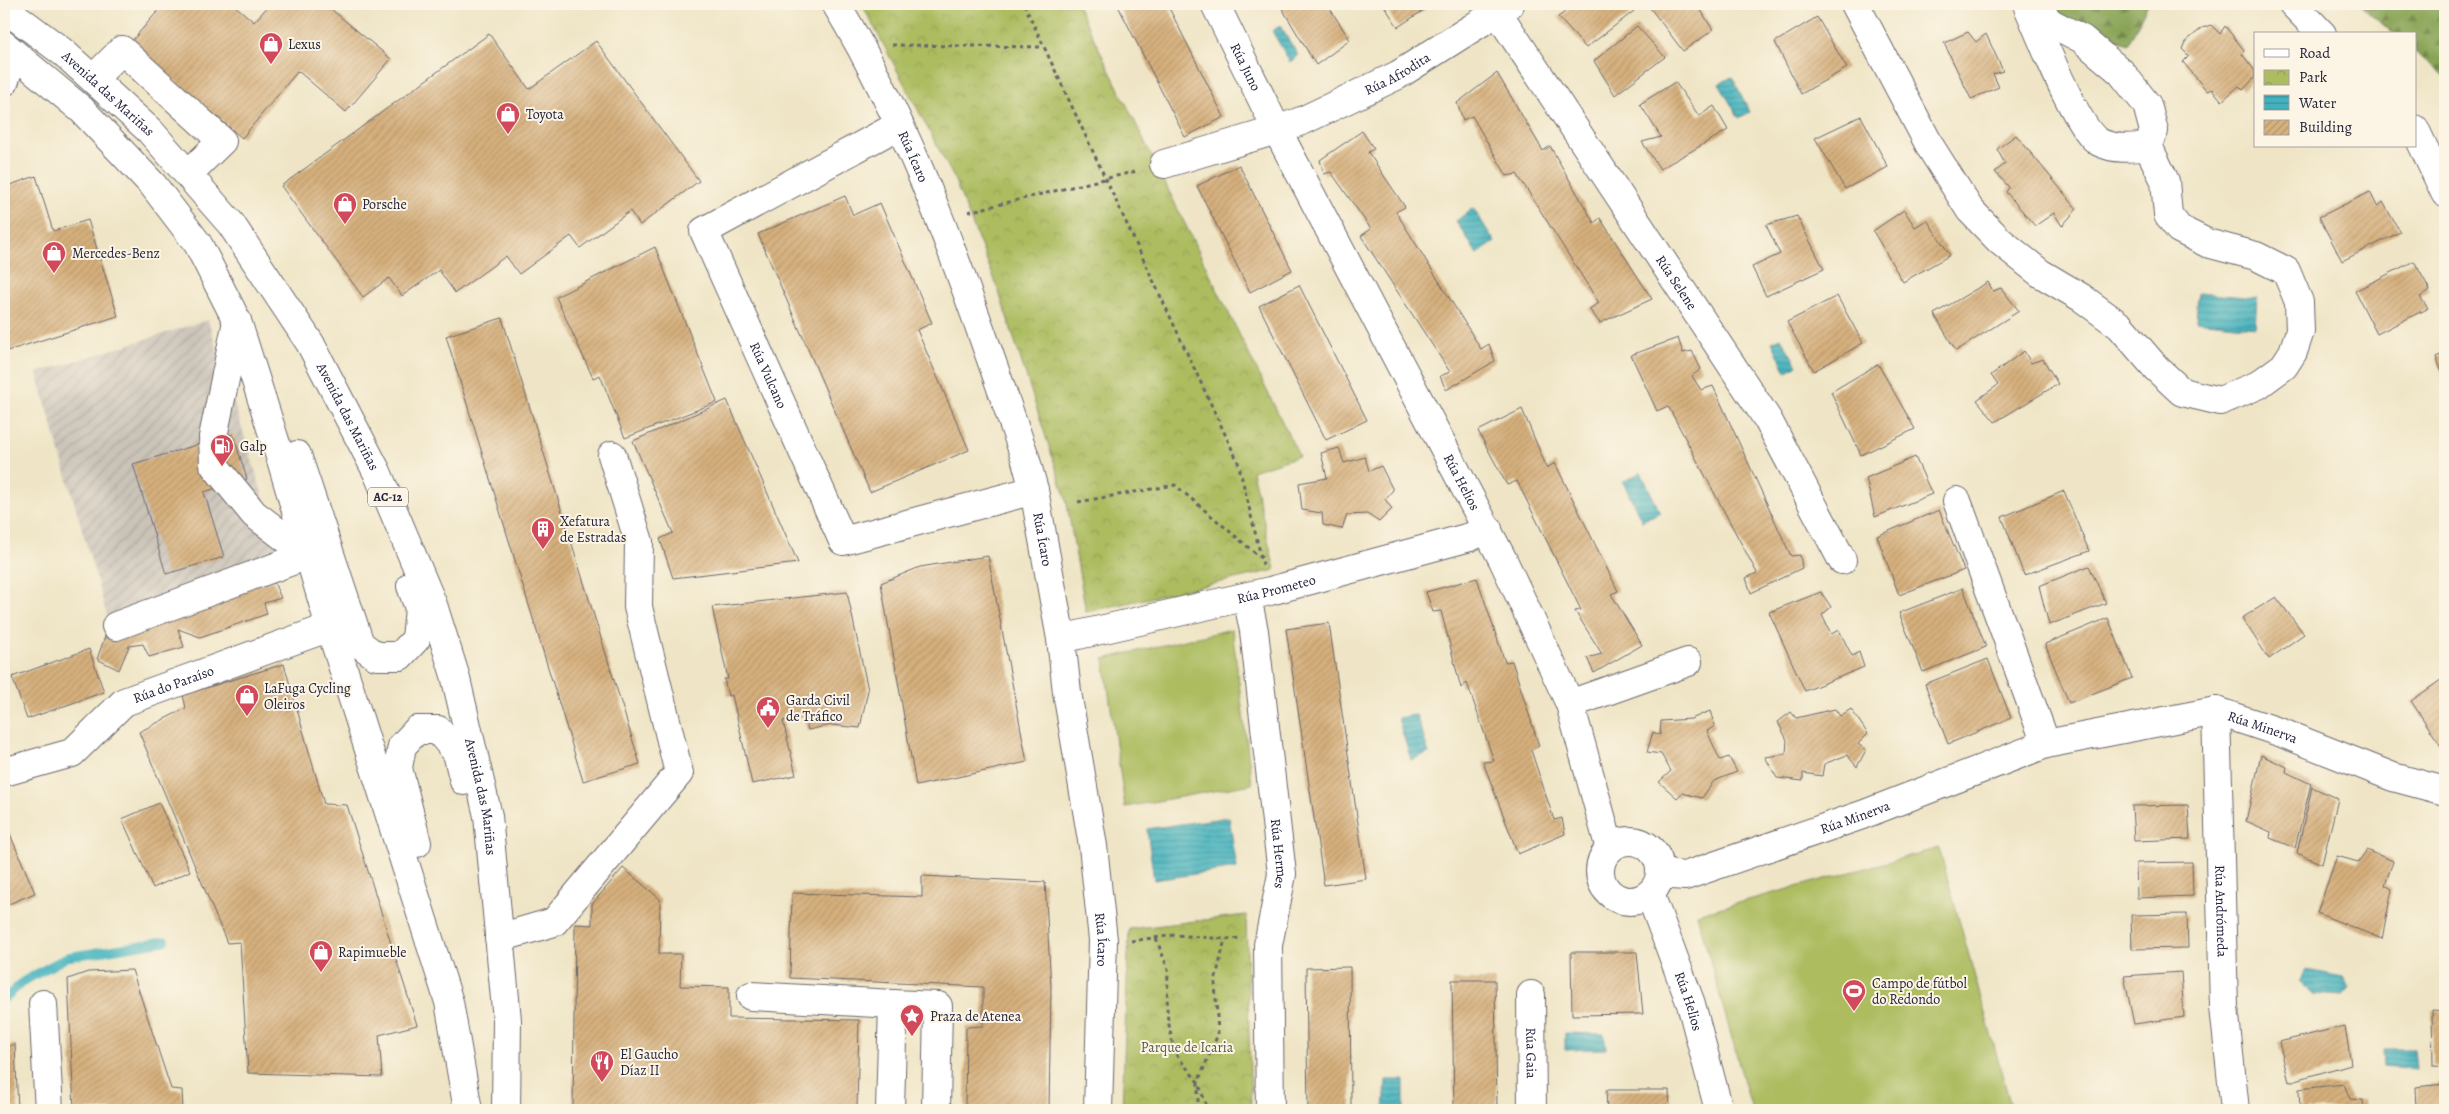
<svg xmlns="http://www.w3.org/2000/svg" width="2449" height="1114" viewBox="0 0 2449 1114" font-family="Alegreya,serif">
	<defs>
		<pattern id="industrial-furrows" width="10" height="10" patternUnits="userSpaceOnUse" patternTransform="scale(1.25)"><rect width="10" height="10" fill="#cac3b8"/><path d="M-1 1l2-2M0 10L10 0M9 11l2-2" fill="none" stroke="#ada79f"/></pattern>
		<pattern id="forest-firs" width="22" height="20" patternUnits="userSpaceOnUse" patternTransform="scale(1.25)"><rect width="22" height="20" fill="#89a456"/><path d="M5 1l3.5 6h-7zM16 11l3.5 6h-7z" fill="#708548"/></pattern>
		<pattern id="park-crowns" width="20" height="18" patternUnits="userSpaceOnUse" patternTransform="scale(1.25)"><rect width="20" height="18" fill="#acbc5f"/><path d="M2 6a3 3 0 1 1 6 0M12 15a3 3 0 1 1 6 0" fill="none" stroke="#94a153"/></pattern>
		<pattern id="water-rules" width="6" height="5" patternUnits="userSpaceOnUse" patternTransform="scale(1.25)"><rect width="6" height="5" fill="#43b2bd"/><path d="M0 2.5h6" fill="none" stroke="#38909b"/></pattern>
		<pattern id="building-hatch" width="6" height="6" patternUnits="userSpaceOnUse" patternTransform="scale(1.25)"><rect width="6" height="6" fill="#d6b07d"/><path d="M-1 1l2-2M0 6l6-6M5 7l2-2" fill="none" stroke="#b7976d"/></pattern>
	</defs>
	<rect width="100%" height="100%" fill="#fcf5e5"/>
	<filter id="ink" filterUnits="userSpaceOnUse"><feTurbulence type="fractalNoise" baseFrequency=".02" numOctaves="2"/><feDisplacementMap in="SourceGraphic" scale="10" xChannelSelector="R" yChannelSelector="G"/><feConvolveMatrix kernelMatrix="1 2 1 2 8 2 1 2 1" color-interpolation-filters="sRGB"/></filter>
	<filter id="wash" filterUnits="userSpaceOnUse"><feTurbulence type="fractalNoise" baseFrequency=".0096" numOctaves="4" result="noise"/><feDisplacementMap in="SourceGraphic" scale="20" xChannelSelector="R" yChannelSelector="G"/><feGaussianBlur stdDeviation="1.12" result="paint"/><feColorMatrix in="noise" values="0 0 0 0 0 0 0 0 0 0 0 0 0 0 0 0 0 1.4 0 .05"/><feComposite in="paint" operator="in"/></filter>
	<g filter="url(#wash)">
		<rect width="100%" height="100%" fill="#efe5c6"/>
		<polygon fill="url(#industrial-furrows)" points="208,320 285,566 110,626 37,373"/>
		<g fill="url(#forest-firs)" stroke="#566348">
			<polygon points="2037,4 2148,4 2128,44 2038,8"/>
			<polygon points="2359,4 2445,4 2445,77 2415,52 2415,34 2394,34"/>
		</g>
		<g fill="url(#park-crowns)" stroke="#676f4d">
			<polygon points="862,4 1077,4 1299,456 1252,471 1275,570 1086,612 1066,499 997,286 953,176"/>
			<polygon points="1246,915 1251,1110 1122,1110 1129,929"/>
		</g>
		<g fill="#acbc5f" stroke="#676f4d">
			<polygon points="1232,629 1252,784 1125,807 1104,659"/>
			<polygon points="1939,848 2012,1110 1752,1110 1697,914"/>
		</g>
		<g fill="url(#water-rules)" stroke="#326a7c">
			<polygon points="1280,26 1298,55 1290,62 1272,31"/>
			<polygon points="1732,77 1750,112 1739,118 1719,84"/>
			<polygon points="1473,208 1495,242 1477,254 1456,221"/>
			<polygon points="2198,293 2257,298 2255,327 2196,321"/>
			<polygon points="1781,338 1797,365 1786,372 1772,342"/>
			<polygon points="1641,472 1660,512 1642,521 1623,482"/>
			<polygon points="1416,715 1429,753 1411,760 1398,718"/>
			<polygon points="1229,817 1237,868 1154,880 1147,829"/>
			<polygon points="2306,970 2343,977 2349,988 2343,996 2313,994 2300,981"/>
			<polygon points="1565,1033 1604,1034 1606,1049 1565,1050"/>
			<polygon points="2383,1049 2414,1049 2416,1069 2384,1066"/>
			<polygon points="1386,1080 1404,1080 1404,1110 1384,1110"/>
		</g>
		<g fill="none" stroke-linecap="round" stroke-linejoin="round">
			<polyline stroke="#43b2bd" stroke-width="9" points="4,999 24,981 67,957 165,941"/>
		</g>
		<g id="blocks">
			<g fill="url(#building-hatch)">
				<polygon points="164,4 233,4 254,22 270,4 325,4 391,59 346,112 298,71 242,138 130,43"/>
				<polygon points="1117,4 1167,4 1224,117 1185,137"/>
				<polygon points="1283,4 1327,4 1350,40 1316,65 1280,5"/>
				<polygon points="1383,4 1433,4 1398,27"/>
				<polygon points="1576,4 1628,4 1634,11 1586,48 1558,17"/>
				<polygon points="1647,4 1697,4 1713,30 1683,51"/>
				<polygon points="1817,17 1847,68 1801,94 1775,42"/>
				<polygon points="2211,25 2220,34 2225,26 2244,50 2242,54 2255,71 2255,77 2243,90 2239,86 2222,101 2212,89 2207,91 2183,62 2189,56 2182,49 2185,42 2202,28"/>
				<polygon points="1637,26 1665,57 1615,95 1594,61"/>
				<polygon points="1968,32 1976,42 1986,34 2003,71 1993,74 1999,87 1971,99 1944,43"/>
				<polygon points="489,34 529,89 596,41 699,181 640,225 630,211 580,248 571,236 519,274 506,256 455,293 439,270 402,296 389,278 363,297 281,186"/>
				<polygon points="1497,73 1543,151 1550,146 1594,223 1600,218 1652,299 1600,323 1589,309 1599,303 1517,174 1507,176 1472,116 1463,120 1457,103"/>
				<polygon points="1675,82 1699,116 1714,106 1728,130 1660,169 1642,142 1661,137 1640,104"/>
				<polygon points="1861,116 1888,167 1845,189 1815,138"/>
				<polygon points="1362,131 1374,149 1368,152 1405,207 1396,212 1481,349 1489,344 1495,361 1446,390 1440,376 1450,372 1361,236 1371,229 1331,172 1324,174 1320,160"/>
				<polygon points="2016,135 2077,209 2062,226 2054,213 2035,226 2006,192 2009,187 1995,172 2005,164 1997,149"/>
				<polygon points="1239,165 1292,270 1250,292 1197,186"/>
				<polygon points="36,176 53,231 88,220 118,316 4,352 4,187"/>
				<polygon points="2370,192 2377,206 2383,202 2400,232 2342,261 2319,217"/>
				<polygon points="845,196 853,215 880,203 932,323 917,330 969,450 870,492 758,234"/>
				<polygon points="1904,210 1915,227 1927,220 1950,255 1903,282 1873,231"/>
				<polygon points="1797,216 1824,269 1766,296 1752,267 1780,254 1766,225"/>
				<polygon points="655,247 717,402 625,438 600,375 593,378 556,297"/>
				<polygon points="2414,261 2430,290 2420,297 2428,308 2377,334 2355,291"/>
				<polygon points="1988,282 1993,291 2001,288 2019,311 1956,351 1934,314"/>
				<polygon points="1299,285 1367,420 1326,440 1259,306"/>
				<polygon points="1837,296 1863,343 1814,371 1787,322"/>
				<polygon points="502,318 640,764 583,781 446,336"/>
				<polygon points="1678,338 1683,353 1692,351 1701,369 1692,376 1701,390 1713,386 1791,556 1800,555 1802,568 1751,593 1746,578 1757,573 1668,406 1657,411 1631,355"/>
				<polygon points="2024,351 2031,363 2043,359 2058,384 1995,422 1977,400 1998,385 1991,375"/>
				<polygon points="2445,353 2445,379 2436,357"/>
				<polygon points="1878,364 1915,429 1861,455 1831,392"/>
				<polygon points="727,400 798,563 673,578 660,539 673,533 633,441"/>
				<polygon points="1522,409 1547,468 1555,463 1618,591 1611,594 1642,645 1594,673 1587,658 1602,654 1575,611 1581,610 1517,481 1507,485 1478,431"/>
				<polygon points="233,434 247,479 204,492 224,557 166,574 133,464"/>
				<polygon points="1339,448 1344,463 1365,457 1369,471 1381,466 1393,490 1385,499 1392,509 1379,522 1367,514 1347,515 1342,529 1323,525 1322,513 1302,510 1299,483 1327,478 1321,453"/>
				<polygon points="1915,457 1932,494 1875,517 1866,478"/>
				<polygon points="2064,491 2089,551 2024,575 2002,517"/>
				<polygon points="1939,510 1964,570 1899,595 1877,536"/>
				<polygon points="988,556 1027,762 916,786 881,583 920,567"/>
				<polygon points="2089,566 2106,603 2049,625 2039,586"/>
				<polygon points="1477,578 1505,662 1512,661 1539,746 1531,750 1554,820 1562,818 1565,834 1518,854 1483,762 1494,761 1467,683 1461,688 1441,611 1433,612 1426,592"/>
				<polygon points="273,580 281,598 264,603 267,614 200,637 178,629 184,647 149,657 143,644 129,646 119,670 97,659 106,634"/>
				<polygon points="1963,588 1986,647 1923,672 1899,613"/>
				<polygon points="847,592 868,690 860,728 831,725 808,730 804,716 783,721 796,775 752,784 732,695 728,696 724,679 728,679 712,607"/>
				<polygon points="1821,592 1831,607 1822,615 1831,634 1839,630 1852,656 1859,652 1864,667 1805,691 1769,612"/>
				<polygon points="2276,597 2304,634 2269,659 2242,618"/>
				<polygon points="2108,618 2132,678 2069,703 2045,644"/>
				<polygon points="1329,623 1366,879 1324,885 1286,629"/>
				<polygon points="89,649 104,692 27,719 12,677"/>
				<polygon points="1988,659 2011,718 1948,744 1925,684"/>
				<polygon points="284,664 324,804 347,805 417,1025 379,1035 382,1077 248,1073 240,942 227,943 139,732 186,708 183,695"/>
				<polygon points="2445,677 2445,752 2411,701"/>
				<polygon points="1835,709 1840,716 1851,709 1868,734 1858,744 1866,750 1857,767 1847,755 1824,764 1822,776 1803,773 1803,781 1777,778 1765,757 1786,754 1787,740 1778,722 1791,712 1796,718"/>
				<polygon points="1710,711 1715,726 1707,731 1720,760 1729,757 1737,772 1714,781 1702,798 1682,793 1677,798 1659,782 1671,771 1661,754 1647,752 1653,732 1660,735 1661,721 1691,719"/>
				<polygon points="2261,755 2287,767 2286,772 2311,784 2295,848 2270,838 2271,832 2246,821"/>
				<polygon points="2312,787 2338,799 2322,864 2297,853"/>
				<polygon points="159,803 190,871 153,888 122,819"/>
				<polygon points="2188,805 2190,839 2134,841 2132,806"/>
				<polygon points="7,827 35,893 4,906 4,828"/>
				<polygon points="2367,850 2393,861 2385,885 2392,889 2382,939 2317,913 2337,856 2358,862"/>
				<polygon points="2192,862 2193,896 2137,898 2136,863"/>
				<polygon points="623,868 660,899 659,954 681,954 680,986 729,987 729,1018 859,1020 857,1110 573,1110 575,924 592,925 592,904"/>
				<polygon points="922,876 1045,882 1051,987 1049,1110 965,1110 966,1027 983,1026 983,987 790,978 792,893 922,897"/>
				<polygon points="2187,914 2188,948 2132,949 2131,915"/>
				<polygon points="1571,952 1637,952 1643,1014 1572,1015"/>
				<polygon points="1350,967 1351,1110 1308,1110 1306,968"/>
				<polygon points="132,970 171,1089 182,1090 183,1110 74,1110 68,979 88,972"/>
				<polygon points="2181,972 2184,1017 2134,1024 2124,976"/>
				<polygon points="1452,980 1495,980 1497,1110 1454,1110"/>
				<polygon points="2432,1010 2445,1011 2445,1067 2433,1066"/>
				<polygon points="2345,1026 2351,1064 2289,1082 2279,1042"/>
				<polygon points="15,1044 18,1110 4,1110 4,1048"/>
				<polygon points="2344,1084 2350,1099 2363,1100 2364,1110 2300,1110 2299,1089"/>
				<polygon points="2445,1084 2445,1110 2417,1110 2416,1087"/>
				<polygon points="1606,1090 1669,1090 1670,1110 1607,1110"/>
			</g>
		</g>
	</g>
	<g filter="url(#ink)">
		<use href="#blocks" fill-opacity="0" stroke="#6a666c" stroke-width="1"/>
		<g fill="none" stroke-linecap="round" stroke-linejoin="round">
			<g stroke="#6a666c" stroke-width="30">
				<g id="minor">
					<path id="s1" d="M836 4C921 145 971 303 1025 457L1034 490 1061 639 1067 692 1093 846 1103 940 1098 1110"/>
					<path id="s2" d="M1215 4 1277 130 1503 560 1570 704 1610 849"/>
					<path id="s3" d="M1492 4 1768 420 1842 560"/>
					<polyline points="1855,4 1931,148 1970,210 2000,241 2040,273 2082,298 2120,326 2156,368 2182,392 2220,401 2258,385 2284,366 2293,352 2300,331 2299,302 2286,271 2256,256 2207,243 2179,229 2168,215 2165,181 2148,146 2154,131 2147,105 2121,72 2082,39 2051,23 2031,4"/>
					<polyline points="2293,4 2322,34"/>
					<path d="M2028 7C2040 34 2077 130 2099 142 2114 150 2133 148 2148 146"/>
					<path d="M4 48C7 60 10 70 4 82"/>
					<polyline points="94,78 122,50 222,141 189,173"/>
					<path id="s4" d="M899 125 704 231 843 541 1034 490"/>
					<polyline points="2415,129 2445,193"/>
					<path id="s5" d="M1164 164 1277 130 1304 120 1398 75 1510 4"/>
					<polyline points="237,321 213,437 214,465 254,514 308,555"/>
					<polyline points="1957,501 2046,744"/>
					<path id="s6" d="M1247 597 1254 631 1282 874 1268 945 1270 1110"/>
					<polyline points="116,626 308,555"/>
					<path id="s7" d="M1061 639 1270 591 1470 537 1488 529"/>
					<polyline points="1570,704 1688,662"/>
					<path id="s8" d="M2216 711 2224 1007 2235 1110"/>
					<path id="s9" d="M4 772 72 753 124 702 330 627"/>
					<circle cx="1630" cy="871" r="30"/>
					<path id="s10" d="M1661 874 1685 876 1862 815 2046 744 2216 711 2282 733 2393 777 2445 791"/>
					<path id="s11" d="M1650 894 1691 1004 1719 1110"/>
					<polyline points="499,938 554,922 679,773 638,607 639,542 612,455"/>
					<path id="s12" d="M1531 995 1532 1110"/>
					<polyline points="751,996 893,1004"/>
					<polyline points="43,1004 49,1110"/>
					<polyline points="890,1110 893,1004 938,1006 936,1110"/>
				</g>
			</g>
			<g stroke="#6a666c" stroke-width="30">
				<g id="highway">
					<path id="s13" d="M4 8 64 53 150 131 231 224 310 343 377 472 433 605 455 675 488 816 507 1020 506 1110"/>
					<polyline points="4,45 82,110 153,185 198,244 237,321 282,463 330,627 449,1002 468,1110"/>
					<polyline points="297,455 360,644 376,656 400,656 416,639 419,608 411,586"/>
					<polyline points="417,843 398,768 402,746 417,730 438,730 457,753 464,781"/>
				</g>
			</g>
			<g stroke="#6a666c" stroke-width="3" stroke-dasharray="4 4" stroke-linecap="butt">
				<polyline points="1024,4 1238,462 1263,565"/>
				<polyline points="892,45 1044,47"/>
				<polyline points="968,212 1137,171"/>
				<polyline points="1078,502 1175,485 1261,558"/>
				<polyline points="1156,938 1168,969 1167,1014 1174,1052 1198,1082 1208,1110"/>
				<polyline points="1131,941 1175,935 1225,939 1242,938"/>
				<polyline points="1198,1110 1198,1082 1218,1034 1215,982 1225,939"/>
			</g>
			<use href="#minor" stroke="#fff" stroke-width="28"/>
			<use href="#highway" stroke="#fff" stroke-width="28"/>
			<polyline stroke="#6a666c" stroke-width="3" stroke-dasharray="4 4" stroke-linecap="butt" points="4,13 11,4"/>
		</g>
	</g>
	<defs>
		<g id="shop-pin" transform="scale(1.25)"><path d="M0 17L-7.5 6A9.5 9.5 0 1 1 7.5 6Z" fill="#d1495b" stroke="#fcf5e5"/><path d="M-5-2.5h2.3a2.7 3.5 0 0 1 5.4 0H5L5.5 6h-11ZM-1.5-2.5h3a1.5 2.3 0 0 0-3 0Z" fill="#fff"/></g>
		<g id="fuel-pin" transform="scale(1.25)"><path d="M0 17L-7.5 6A9.5 9.5 0 1 1 7.5 6Z" fill="#d1495b" stroke="#fcf5e5"/><path d="M-5.5-6h7V0h2V4h1.3V-2.5L3-4.5l.8-.8L6-3V5H2.5V1h-1V6h-7ZM-4.2-4.7v3.2H.2V-4.7Z" fill="#fff"/></g>
		<g id="building-pin" transform="scale(1.25)"><path d="M0 17L-7.5 6A9.5 9.5 0 1 1 7.5 6Z" fill="#d1495b" stroke="#fcf5e5"/><path d="M-4-6H4V6H1V3H-1V6H-4ZM-2.5-4.3h1.7v1.8h-1.7ZM.8-4.3h1.7v1.8H.8ZM-2.5-1h1.7V.8h-1.7ZM.8-1h1.7V.8H.8Z" fill="#fff"/></g>
		<g id="civic-pin" transform="scale(1.25)"><path d="M0 17L-7.5 6A9.5 9.5 0 1 1 7.5 6Z" fill="#d1495b" stroke="#fcf5e5"/><path d="M-.6-6.5H3V-4.5H.6V-3L4-1V1h2V6H-6V1h2V-1L-.6-3ZM-1.2 2.5V6h2.4V2.5Z" fill="#fff"/></g>
		<g id="stadium-pin" transform="scale(1.25)"><path d="M0 17L-7.5 6A9.5 9.5 0 1 1 7.5 6Z" fill="#d1495b" stroke="#fcf5e5"/><path d="M0-5a6.5 5 0 1 0 0 10a6.5 5 0 1 0 0-10ZM-3.5-1.8h7v3.6h-7Z" fill="#fff"/></g>
		<g id="sight-pin" transform="scale(1.25)"><path d="M0 17L-7.5 6A9.5 9.5 0 1 1 7.5 6Z" fill="#d1495b" stroke="#fcf5e5"/><path d="M0-6L1.8-2.2L6-1.7L2.9 1.2L3.7 5.4L0 3.3L-3.7 5.4L-2.9 1.2L-6-1.7L-1.8-2.2Z" fill="#fff"/></g>
		<g id="restaurant-pin" transform="scale(1.25)"><path d="M0 17L-7.5 6A9.5 9.5 0 1 1 7.5 6Z" fill="#d1495b" stroke="#fcf5e5"/><path d="M-5-6h1v4h1v-4h1v4h1v-4h1v5L-1.5 .5V6h-2V.5L-5-1ZM5-6V6H3V1.5H1.5Q1.5-4 5-6Z" fill="#fff"/></g>
	</defs>
	<g fill-rule="evenodd">
		<use href="#shop-pin" x="271" y="44"/>
		<use href="#shop-pin" x="508" y="114"/>
		<use href="#shop-pin" x="345" y="204"/>
		<use href="#shop-pin" x="54" y="253"/>
		<use href="#fuel-pin" x="222" y="446"/>
		<use href="#building-pin" x="543" y="529"/>
		<use href="#shop-pin" x="247" y="696"/>
		<use href="#civic-pin" x="768" y="708"/>
		<use href="#shop-pin" x="321" y="952"/>
		<use href="#stadium-pin" x="1854" y="991"/>
		<use href="#sight-pin" x="912" y="1016"/>
		<use href="#restaurant-pin" x="602" y="1062"/>
	</g>
	<g text-anchor="middle" dominant-baseline="central" stroke-width="4" stroke-linejoin="round" paint-order="stroke">
		<rect fill="#fcf5e5" stroke="#63616e" stroke-width="1" x="368" y="487.5" width="40" height="19" rx="4"/>
		<g font-size="12" font-weight="bold" fill="#22223b">
			<text x="388" y="497">AC-12</text>
		</g>
		<g font-size="14" fill="#22223b" stroke="#fcf5e5" text-anchor="start">
			<text x="288" y="44">Lexus</text>
			<text x="526" y="114">Toyota</text>
			<text x="362" y="204">Porsche</text>
			<text x="72" y="253">Mercedes-Benz</text>
			<text x="240" y="446">Galp</text>
			<text x="560" y="521">Xefatura<tspan x="560" dy="16">de Estradas</tspan></text>
			<text x="264" y="688">LaFuga Cycling<tspan x="264" dy="16">Oleiros</tspan></text>
			<text x="786" y="700">Garda Civil<tspan x="786" dy="16">de Tráfico</tspan></text>
			<text x="338" y="952">Rapimueble</text>
			<text x="1872" y="983">Campo de fútbol<tspan x="1872" dy="16">do Redondo</tspan></text>
			<text x="930" y="1016">Praza de Atenea</text>
			<text x="620" y="1054">El Gaucho<tspan x="620" dy="16">Díaz II</tspan></text>
		</g>
		<g font-size="14" fill="#22223b" stroke="#fcf5e5">
			<text stroke="none"><textPath href="#s2" startOffset="70">Rúa Juno</textPath></text>
			<text stroke="none"><textPath href="#s5" startOffset="251">Rúa Afrodita</textPath></text>
			<text stroke="none"><textPath href="#s13" startOffset="135">Avenida das Mariñas</textPath></text>
			<text stroke="none"><textPath href="#s1" startOffset="171">Rúa Ícaro</textPath></text>
			<text stroke="none"><textPath href="#s3" startOffset="334">Rúa Selene</textPath></text>
			<text stroke="none"><textPath href="#s4" startOffset="380">Rúa Vulcano</textPath></text>
			<text stroke="none"><textPath href="#s13" startOffset="540">Avenida das Mariñas</textPath></text>
			<text stroke="none"><textPath href="#s2" startOffset="538">Rúa Helios</textPath></text>
			<text stroke="none"><textPath href="#s1" startOffset="576">Rúa Ícaro</textPath></text>
			<text stroke="none"><textPath href="#s7" startOffset="221">Rúa Prometeo</textPath></text>
			<text stroke="none"><textPath href="#s9" startOffset="196">Rúa do Paraíso</textPath></text>
			<text stroke="none"><textPath href="#s10" startOffset="631">Rúa Minerva</textPath></text>
			<text stroke="none"><textPath href="#s13" startOffset="945">Avenida das Mariñas</textPath></text>
			<text stroke="none"><textPath href="#s10" startOffset="204">Rúa Minerva</textPath></text>
			<text stroke="none"><textPath href="#s6" startOffset="259">Rúa Hermes</textPath></text>
			<text stroke="none"><textPath href="#s8" startOffset="200">Rúa Andrómeda</textPath></text>
			<text stroke="none"><textPath href="#s1" startOffset="981">Rúa Ícaro</textPath></text>
			<text stroke="none"><textPath href="#s11" startOffset="114">Rúa Helios</textPath></text>
			<text stroke="none"><textPath href="#s12" startOffset="58">Rúa Gaia</textPath></text>
		</g>
		<g font-size="14" fill="#525848" stroke="#fcf5e5">
			<text x="1187" y="1047">Parque de Icaria</text>
		</g>
	</g>
	<rect width="2449" height="1114" fill="none" stroke="#fcf5e5" stroke-width="20"/>
	<rect x="2254" y="32" width="162" height="115" fill="#fcf5e5" stroke="#a5a1a1"/>
	<rect x="2264" y="49" width="25" height="8" fill="#ffffff" stroke="#a5a1a1"/>
	<text x="2299" y="58" font-size="15" fill="#22223b">Road</text>
	<rect x="2264" y="70" width="25" height="15" fill="url(#park-crowns)" stroke="#a5a1a1"/>
	<text x="2299" y="82" font-size="15" fill="#22223b">Park</text>
	<rect x="2264" y="95" width="25" height="15" fill="url(#water-rules)" stroke="#a5a1a1"/>
	<text x="2299" y="108" font-size="15" fill="#22223b">Water</text>
	<rect x="2264" y="120" width="25" height="15" fill="url(#building-hatch)" stroke="#a5a1a1"/>
	<text x="2299" y="132" font-size="15" fill="#22223b">Building</text>
</svg>
